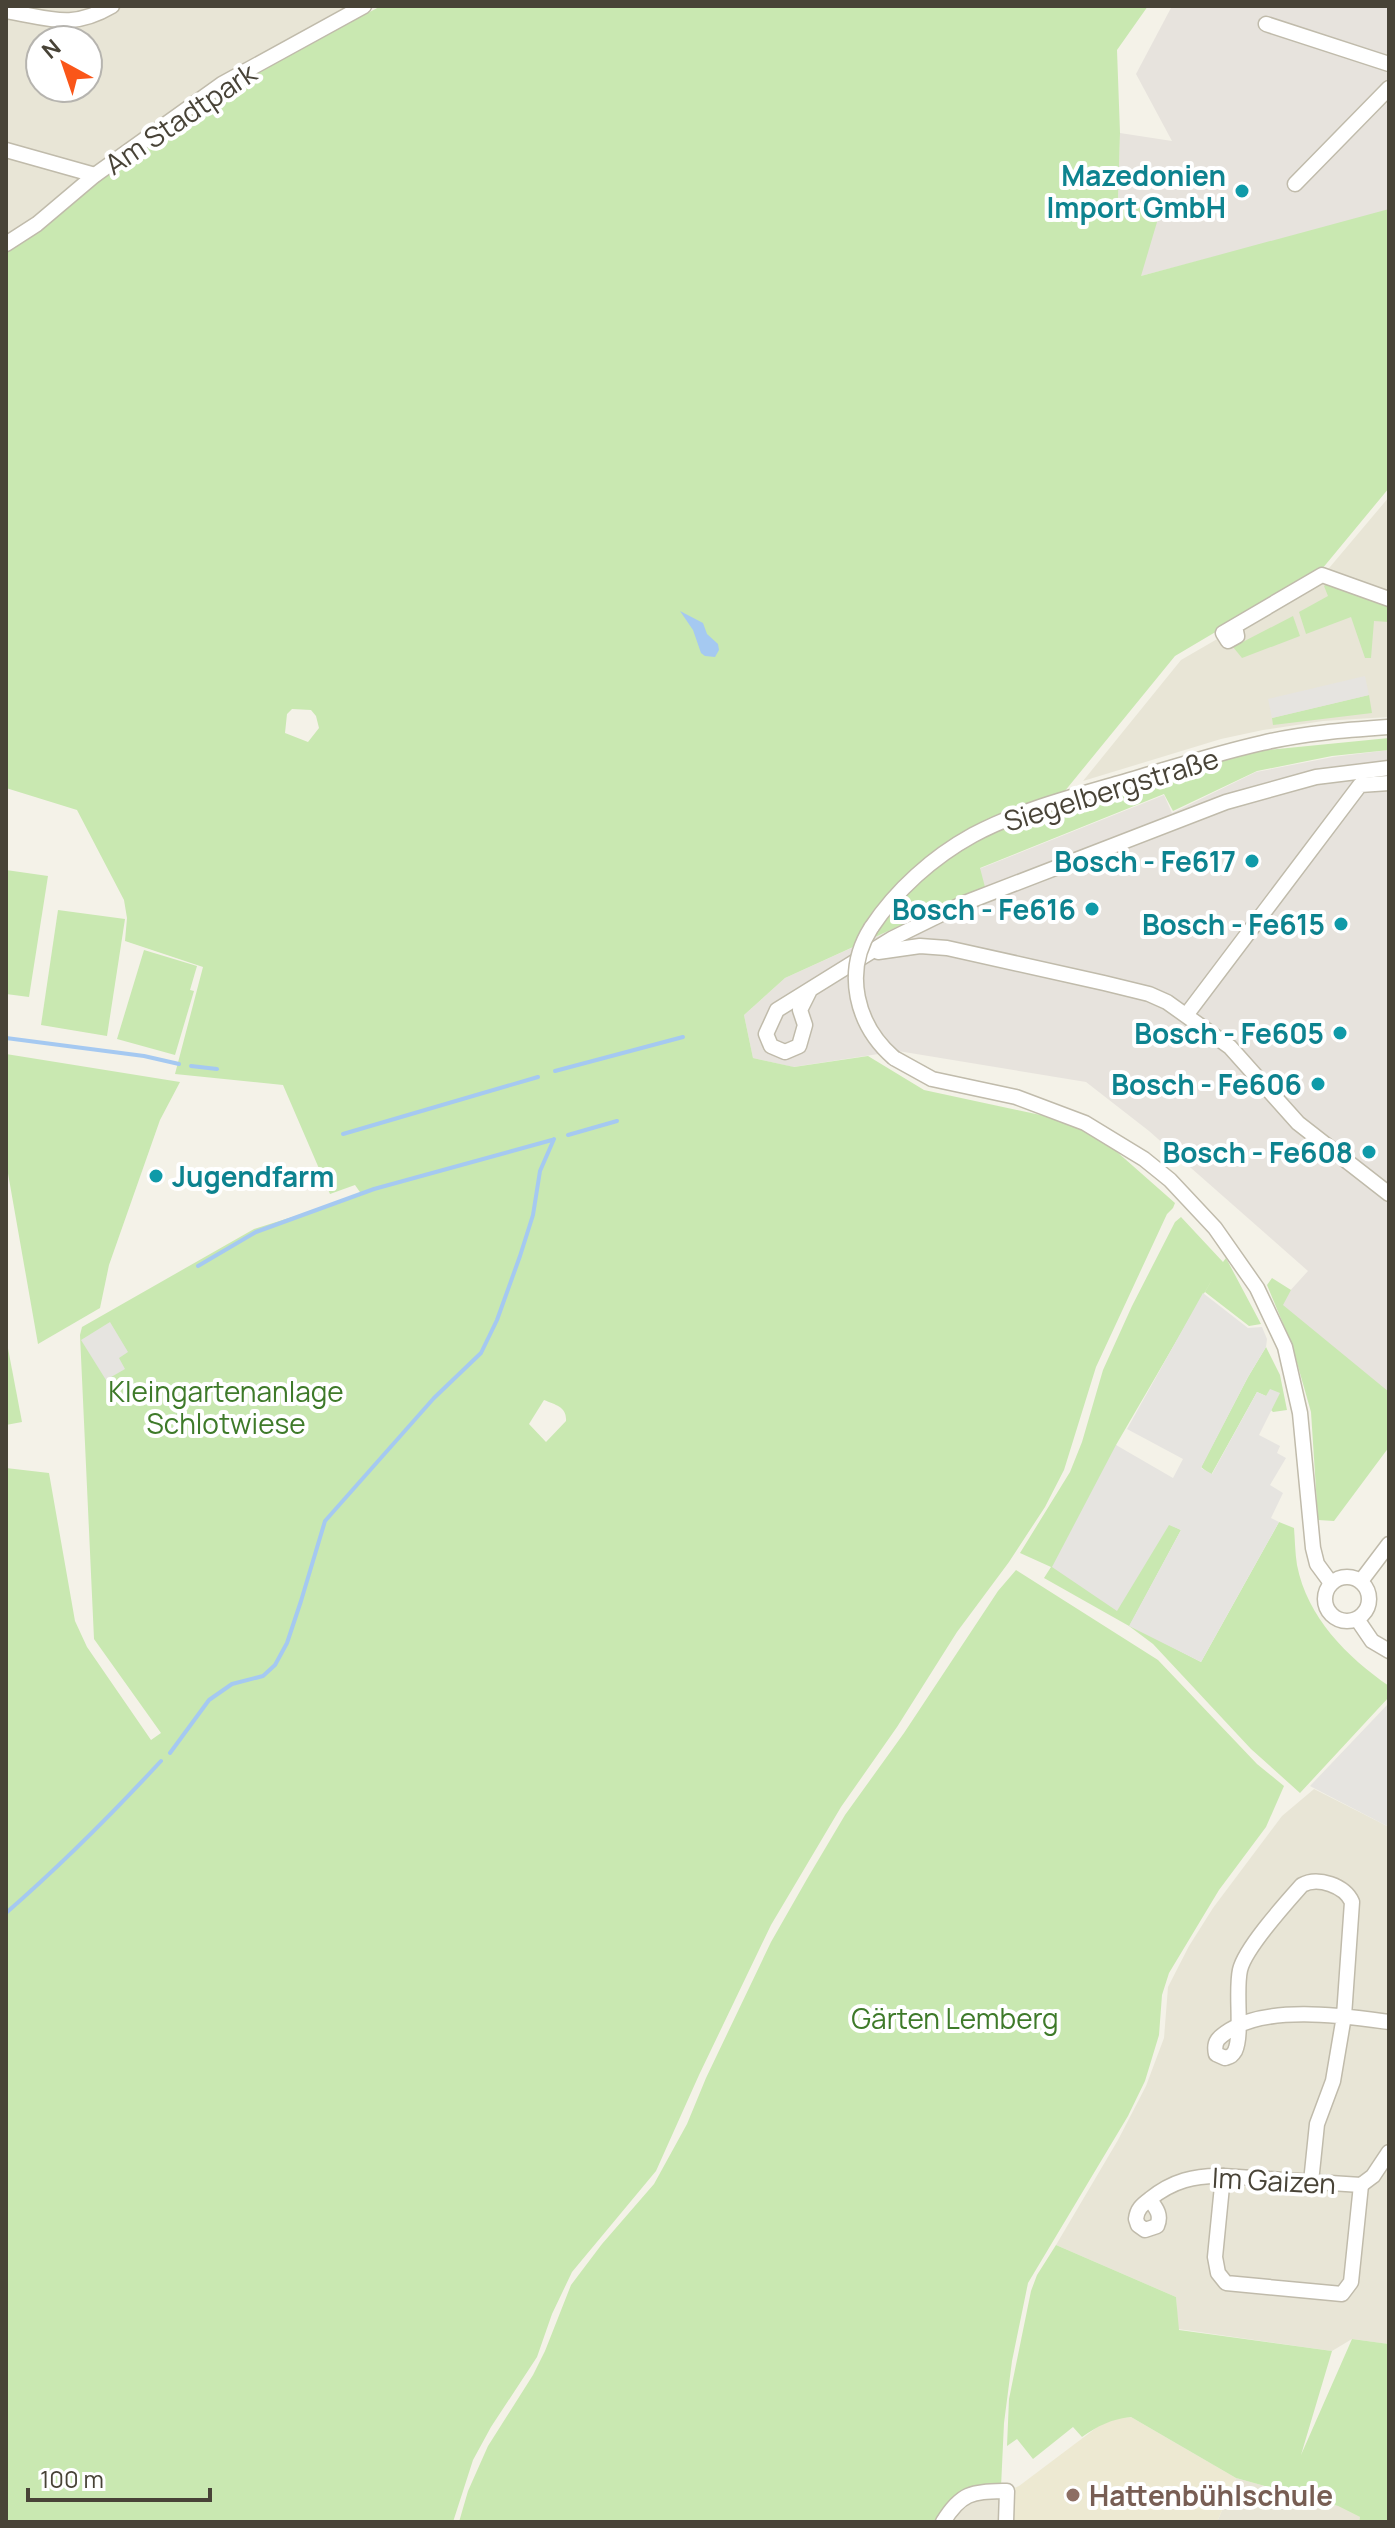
<svg xmlns="http://www.w3.org/2000/svg" width="1395" height="2528" viewBox="0 0 1395 2528" font-family="Manrope,sans-serif">
	<rect width="100%" height="100%" fill="#f4f2e8"/>
	<g fill="#e8e5d6" fill-rule="evenodd">
		<path d="M6 6H348L213 80 68 187 6 239ZM40 40H88V88H40Z"/>
		<polygon points="1389,497 1389,717 1323,721 1263,730 1221,739 1083,781 1181,660 1319,580"/>
		<polygon points="1314,1789 1389,1827 1389,2344 1352,2339 1332,2351 1178,2329 1176,2297 1056,2245 1118,2140 1146,2086 1164,2038 1168,1987 1189,1946 1213,1908 1282,1816"/>
		<polygon points="1236,2478 1338,2506 1360,2517 1359,2522 1217,2522"/>
		<polygon points="1007,2491 1006,2522 943,2522 953,2506"/>
	</g>
	<g fill="#e7e3dd">
		<polygon points="1172,6 1389,6 1389,211 1141,276 1118,199 1120,133 1172,141 1136,74"/>
		<polygon points="1389,750 1389,1400 1278,1304 1308,1271 1149,1131 1086,1082 898,1051 793,1067 753,1058 744,1015 785,978 984,888 979,869 1164,795 1172,813 1256,772 1333,757"/>
	</g>
	<polygon fill="#ede9d2" points="1131,2417 1236,2478 1217,2522 1006,2522 1007,2491 1019,2486 1100,2425 1116,2419"/>
	<g fill="#c9e8b1" fill-rule="evenodd">
		<path d="M381 6H1148L1117 50 1120 133 1118 199 1160 212 1141 276 1389 209V488L1322 569 1175 656 1051 808 1056 814 1213 762 1257 751 1389 738V750L1332 756 1257 771 1173 811 1164 794 980 868 985 887 785 978 744 1015 753 1058 794 1067 868 1056 924 1090 1064 1120 1108 1144 1175 1203 1173 1208 1167 1214 1096 1367 1064 1470 1045 1507 1009 1562 957 1632 897 1727 841 1807 771 1925 699 2075 656 2171 572 2272 552 2314 537 2357 491 2427 473 2460 453 2522H6V1468L49 1473 75 1621 87 1647 151 1740 161 1733 94 1639 80 1335 82 1327 254 1229 362 1195 355 1185 330 1194 283 1085 175 1074 203 967 125 941 127 918 124 900 77 810 6 788V250L222 90ZM292 709 311 710 316 716 319 728 308 742 285 733 287 714ZM544 1400C556 1405 567 1407 566 1421L546 1442 529 1424Z"/>
		<polygon points="1329,582 1389,603 1389,622 1374,621 1371,658 1365,658 1351,617 1306,634 1299,612 1328,596 1324,586"/>
		<polygon points="1293,616 1300,636 1242,658 1233,647"/>
		<polygon points="1369,695 1372,713 1273,725 1272,718"/>
		<polygon points="6,870 48,876 29,997 6,994"/>
		<polygon points="58,910 125,919 107,1036 41,1025"/>
		<polygon points="144,950 197,966 190,990 194,991 175,1055 117,1039"/>
		<polygon points="6,1054 180,1082 160,1120 109,1265 100,1308 38,1344 6,1162"/>
		<path d="M1181 1217 1223 1262 1226 1258 1261 1324 1249 1326 1205 1292 1213 1278 1116 1445 1169 1524 1181 1530 1130 1625 1201 1662 1279 1522 1294 1528C1295 1540 1295 1553 1297 1565 1307 1617 1347 1657 1389 1686V1697L1300 1793 1251 1749 1153 1644 1129 1626 1044 1578 1051 1567 1020 1553 1070 1472 1082 1442 1103 1370 1132 1306 1175 1222Z"/>
		<polygon points="1272,1278 1291,1290 1283,1305 1389,1392 1389,1447 1334,1521 1318,1520 1311,1412 1292,1345 1267,1285"/>
		<polygon points="6,1338 22,1422 6,1425"/>
		<polygon points="1266,1347 1280,1375 1287,1410 1273,1412 1271,1410 1279,1393 1266,1396 1257,1392 1211,1475 1201,1467 1248,1377"/>
		<polygon points="1016,1570 1158,1660 1257,1764 1284,1786 1266,1827 1219,1890 1169,1973 1162,1995 1159,2035 1145,2081 1128,2116 1028,2283 1012,2361 1004,2423 1001,2487 985,2489 939,2522 459,2522 468,2491 488,2446 533,2375 545,2351 571,2285 602,2244 654,2184 687,2124 706,2078 771,1942 807,1879 845,1815 904,1733 998,1591"/>
		<path d="M1056 2245 1176 2297 1179 2330 1332 2351 1301 2455 1352 2339 1389 2344V2522H1359L1360 2517 1338 2506 1236 2478 1131 2417C1111 2419 1098 2426 1082 2437L1073 2427 1033 2459 1017 2439 1007 2446 1009 2399 1031 2291 1037 2275Z"/>
	</g>
	<g fill="#e6e4e0">
		<polygon points="1365,676 1369,695 1272,718 1268,699"/>
		<polygon points="1203,1293 1248,1328 1262,1327 1267,1339 1266,1347 1248,1377 1201,1468 1212,1474 1257,1392 1266,1396 1270,1389 1280,1393 1259,1435 1280,1446 1277,1453 1286,1458 1270,1485 1283,1493 1271,1518 1279,1522 1201,1662 1129,1626 1181,1530 1169,1525 1117,1611 1052,1567 1116,1445 1173,1478 1183,1459 1127,1429"/>
		<polygon points="110,1322 128,1352 119,1358 125,1369 106,1380 81,1340"/>
		<polygon points="1389,1703 1389,1827 1310,1786"/>
	</g>
	<polygon fill="#a5c9f1" points="680,611 703,623 707,634 718,644 719,650 715,657 705,656 701,653 693,630"/>
	<g fill="none" stroke-linecap="round" stroke-linejoin="round">
		<g stroke="#a5c9f1" stroke-width="4">
			<polyline points="6,1038 144,1056 179,1064"/>
			<polyline points="191,1066 217,1069"/>
			<polyline points="555,1071 683,1037"/>
			<polyline points="343,1134 538,1077"/>
			<polyline points="568,1135 617,1121"/>
			<polyline points="198,1266 256,1232 374,1189 552,1140"/>
			<polyline points="170,1753 209,1700 232,1684 263,1676 275,1665 287,1643 301,1601 325,1521 434,1398 481,1353 497,1320 520,1256 533,1215 540,1171 554,1139"/>
			<path d="M6 1913C61 1865 112 1814 161 1761"/>
		</g>
		<g stroke="#c0bbab" stroke-width="17">
			<g id="minor">
				<path d="M6 11C50 18 71 30 112 6"/>
				<polyline points="1266,24 1389,64"/>
				<polyline points="6,150 95,175"/>
				<polyline points="1295,184 1389,88"/>
				<polyline points="6,244 37,224 95,175 222,84 364,6"/>
				<polyline points="1235,626 1237,636 1228,641 1223,633 1322,575 1389,599"/>
				<path d="M871 928C896 890 933 857 973 835 1018 811 1068 798 1116 784 1165 770 1213 754 1262 743 1304 733 1347 730 1389 727"/>
				<polyline points="878,952 920,946 947,948 1104,983 1149,994 1167,1002 1230,1047 1298,1123 1389,1194"/>
				<polyline points="810,990 800,1010 805,1025 799,1046 785,1052 771,1046 766,1034 777,1010 893,938 962,904 1226,802 1316,777 1389,768"/>
				<polyline points="1187,1014 1360,785 1389,783"/>
				<polyline points="894,1058 932,1079 1016,1097 1085,1123 1144,1159 1170,1180 1215,1228 1257,1288 1285,1347 1300,1413 1313,1548 1317,1564 1331,1583"/>
				<circle cx="1347" cy="1599" r="22"/>
				<polyline points="1361,1581 1389,1544"/>
				<polyline points="1357,1619 1372,1641 1389,1651"/>
				<polyline points="1223,2176 1215,2257 1218,2273 1226,2283 1342,2294 1351,2282 1361,2185"/>
				<path d="M1311 2182 1317 2124 1333 2081 1344 2016 1352 1902C1345 1886 1318 1876 1302 1885 1286 1903 1245 1948 1240 1970 1235 1992 1243 2034 1235 2051 1232 2056 1231 2056 1225 2058L1216 2054C1213 2041 1219 2037 1230 2030 1269 2005 1344 2016 1389 2022"/>
				<path d="M1150 2200C1156 2208 1162 2215 1157 2226L1145 2230 1138 2225 1136 2219C1137 2209 1142 2205 1150 2199 1172 2181 1195 2175 1223 2176L1361 2185 1373 2176 1389 2152"/>
				<path d="M943 2522C962 2491 973 2492 1007 2491L1006 2522"/>
			</g>
		</g>
		<use href="#minor" stroke="#fff" stroke-width="14"/>
		<g stroke="#c0bbab" stroke-width="17" stroke-linecap="butt">
			<path id="minor-bridge" d="M871 928C843 972 856 1025 894 1058"/>
		</g>
		<use href="#minor-bridge" stroke="#fff" stroke-width="14"/>
	</g>
	<g fill="#0f9aa8" stroke="#fff" stroke-width="3">
		<circle cx="1242" cy="191" r="8"/>
		<circle cx="1252" cy="861" r="8"/>
		<circle cx="1092" cy="909" r="8"/>
		<circle cx="1341" cy="924" r="8"/>
		<circle cx="1340" cy="1033" r="8"/>
		<circle cx="1318" cy="1084" r="8"/>
		<circle cx="1369" cy="1152" r="8"/>
		<circle cx="156" cy="1176" r="8"/>
	</g>
	<circle fill="#8d6e63" stroke="#fff" stroke-width="3" cx="1073" cy="2495" r="8"/>
	<g text-anchor="middle" dominant-baseline="central" stroke-width="8" stroke-linejoin="round" paint-order="stroke">
		<g font-size="28" fill="#484337" stroke="#fff">
			<text transform="translate(180 118) rotate(-34)">Am Stadtpark</text>
			<text transform="translate(1111 789) rotate(-17)">Siegelbergstraße</text>
			<text transform="translate(1274 2180) rotate(3)">Im Gaizen</text>
		</g>
		<g font-size="28" font-weight="bold" fill="#0d838f" stroke="#fff" text-anchor="end">
			<text x="1226" y="175">Mazedonien<tspan x="1226" dy="32">Import GmbH</tspan></text>
			<text x="1236" y="861">Bosch - Fe617</text>
			<text x="1076" y="909">Bosch - Fe616</text>
			<text x="1325" y="924">Bosch - Fe615</text>
			<text x="1324" y="1033">Bosch - Fe605</text>
			<text x="1302" y="1084">Bosch - Fe606</text>
			<text x="1353" y="1152">Bosch - Fe608</text>
			<text x="172" y="1176" text-anchor="start">Jugendfarm</text>
		</g>
		<g font-size="28" fill="#3e7a29" stroke="#fff">
			<text x="226" y="1391">Kleingartenanlage<tspan x="226" dy="32">Schlotwiese</tspan></text>
			<text x="955" y="2018">Gärten Lemberg</text>
		</g>
		<g font-size="28" font-weight="bold" fill="#785e54" stroke="#fff" text-anchor="start">
			<text x="1089" y="2495">Hattenbühlschule</text>
		</g>
	</g>
	<rect width="1395" height="2528" fill="none" stroke="#484337" stroke-width="16"/>
	<g transform="translate(64 64) rotate(320)"><circle r="38" fill="#ffffff" stroke="#b6b4af" stroke-width="2"/>
	<path d="M0-6L14 30L0 20L-14 30Z" fill="#fa5619"/>
	<text y="-12" font-size="22" font-weight="bold" text-anchor="middle" fill="#484337">N</text>
	</g>
	<path d="M28 2488v12h182v-12" fill="none" stroke="#484337" stroke-width="4"/>
	<text x="40" y="2488" font-size="24" fill="#484337" stroke="#ffffff" stroke-width="6" paint-order="stroke">100 m</text>
</svg>
